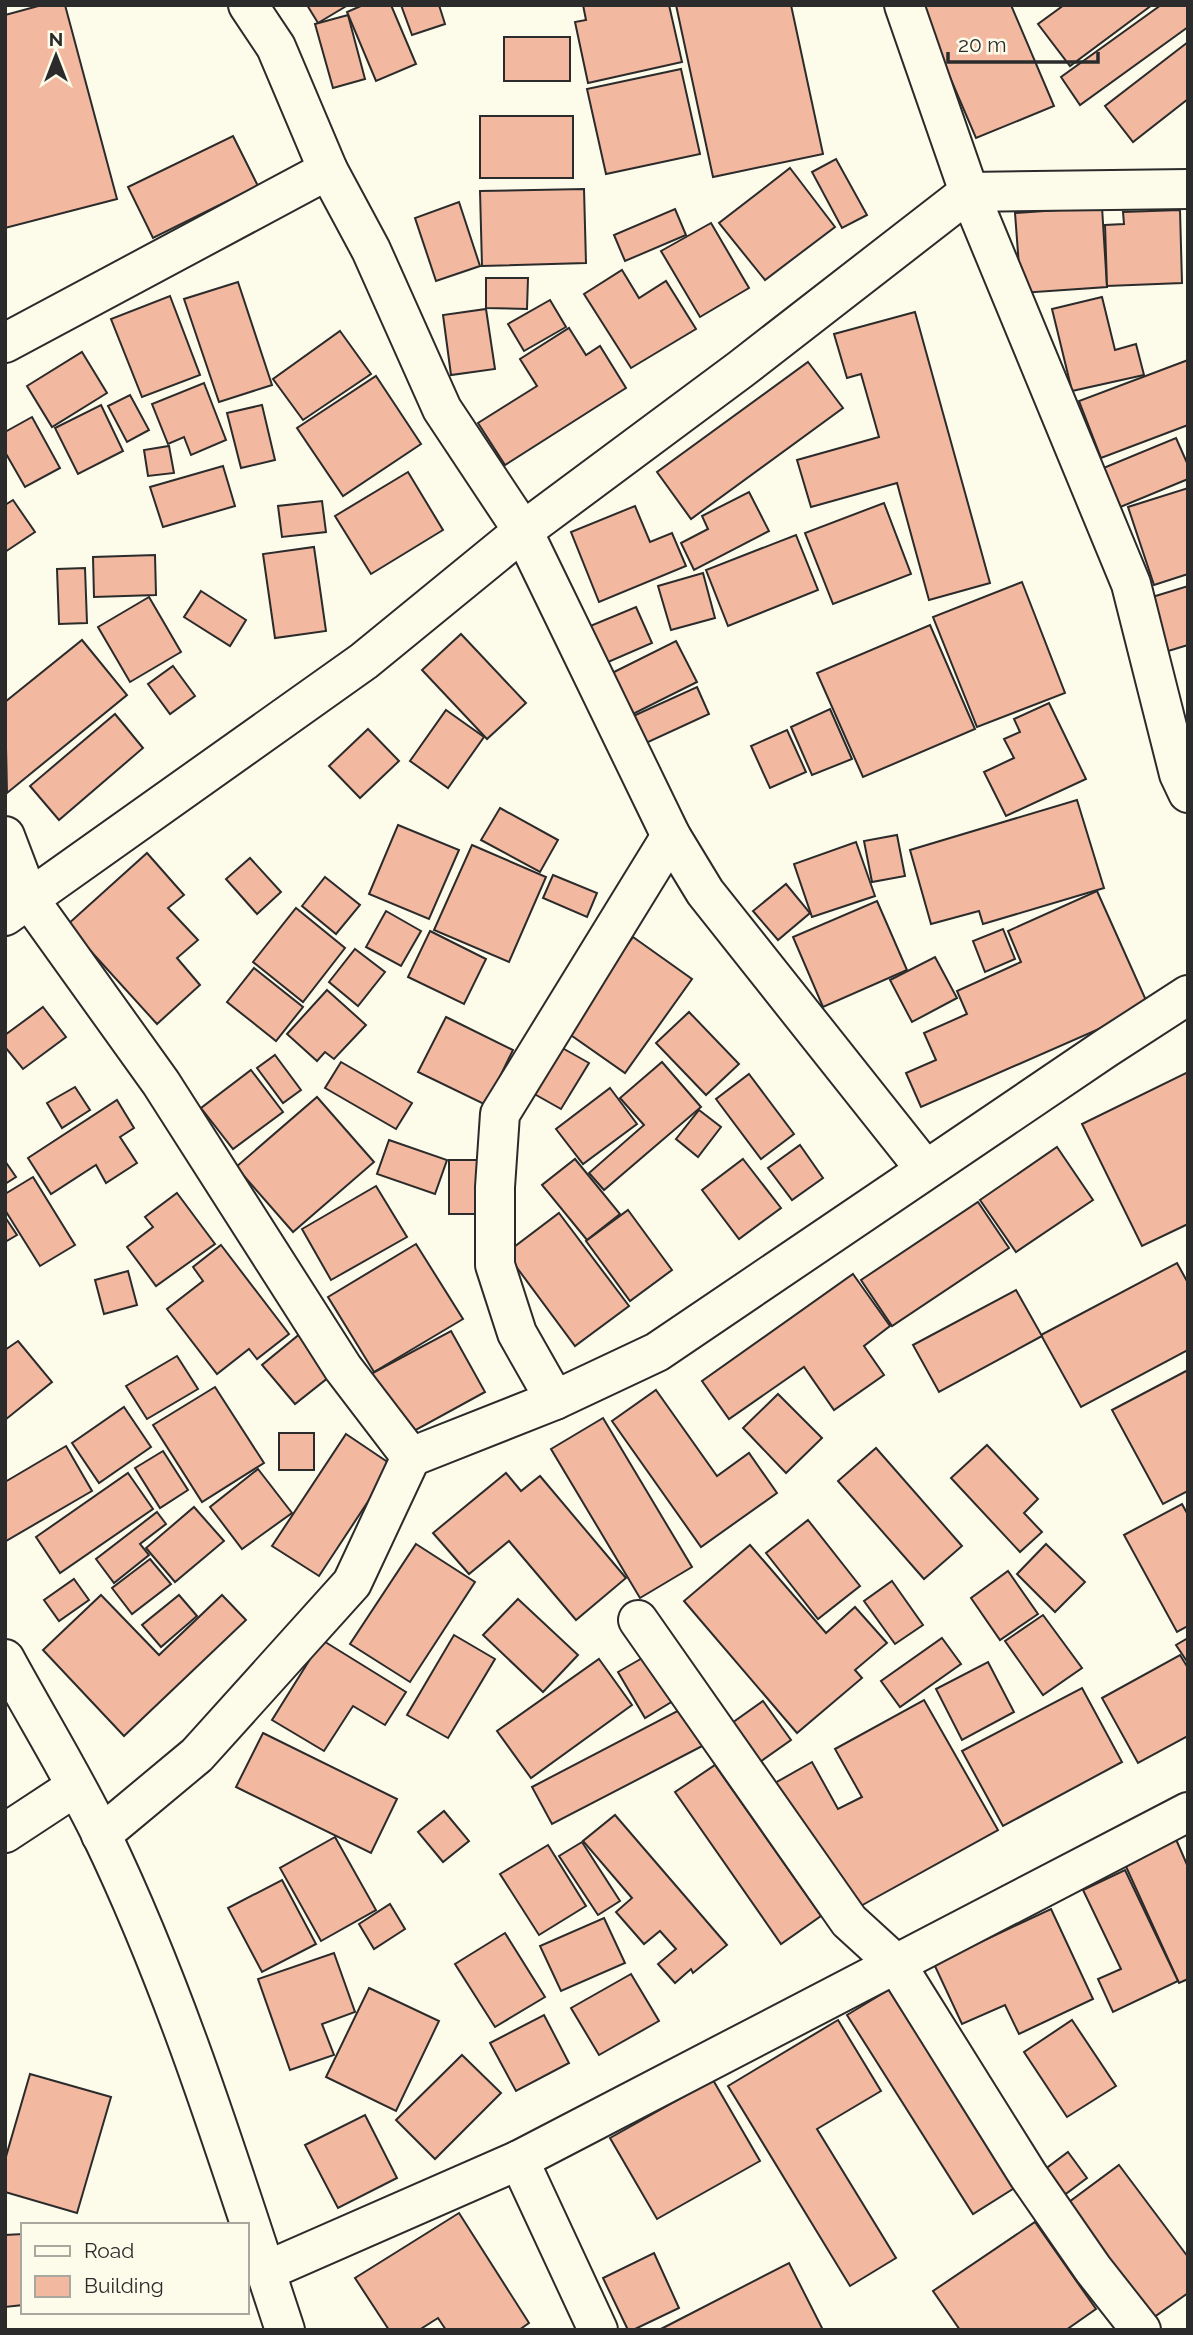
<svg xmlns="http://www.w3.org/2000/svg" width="1193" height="2335" viewBox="0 0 1193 2335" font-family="Raleway,sans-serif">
	<rect width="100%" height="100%" fill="#fdfbea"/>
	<g fill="#f2b8a0" stroke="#2b2b2b" stroke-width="2">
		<polygon points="42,5 65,5 117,199 5,228 5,15"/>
		<polygon points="307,5 348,5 318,23"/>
		<polygon points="363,5 391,5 416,64 376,81 347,12"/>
		<polygon points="401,5 439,5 445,24 412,35"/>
		<polygon points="583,5 669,5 682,62 588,83 575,22 586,20"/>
		<polygon points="676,5 791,5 823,154 713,177"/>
		<polygon points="919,5 1011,5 1054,106 976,138"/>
		<polygon points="1064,5 1152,5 1070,66 1038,24"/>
		<polygon points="1161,5 1188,5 1188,27 1080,105 1061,77"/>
		<polygon points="348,15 365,79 333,88 315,24"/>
		<rect x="504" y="37" width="66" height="44"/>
		<polygon points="1188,42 1188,99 1133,142 1105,106"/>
		<polygon points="681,69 700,154 606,174 587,89"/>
		<rect x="480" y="116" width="93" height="62"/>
		<polygon points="233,136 258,186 153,238 128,187"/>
		<polygon points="836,159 867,215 842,228 812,172"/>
		<polygon points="790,168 835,227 765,280 719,223"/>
		<polygon points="584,189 586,263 482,266 480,191"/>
		<polygon points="459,202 480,266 436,281 415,218"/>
		<polygon points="1102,207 1107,287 1021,293 1015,213"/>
		<polygon points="675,209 686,235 625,261 614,235"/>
		<polygon points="1180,210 1182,283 1107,286 1105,225 1124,224 1123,212"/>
		<polygon points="711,223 749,288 700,317 661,251"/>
		<polygon points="622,270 639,298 666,281 696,329 631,368 584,294"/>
		<polygon points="486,278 528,278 527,309 486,308"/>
		<polygon points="238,282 272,385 219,402 184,299"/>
		<polygon points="170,296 200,375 142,397 111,319"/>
		<polygon points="1102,297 1115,350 1136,344 1144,375 1072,391 1052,309"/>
		<polygon points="550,300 566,327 524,351 508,324"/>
		<polygon points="486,309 495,369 451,375 443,315"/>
		<polygon points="915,312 990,583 929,600 897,483 811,507 797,460 879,437 861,374 847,378 834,334"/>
		<polygon points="569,328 586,355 600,346 626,388 505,465 478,423 537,386 520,359"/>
		<polygon points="340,331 371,374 303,420 273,379"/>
		<polygon points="82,352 107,393 52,427 27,386"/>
		<polygon points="1188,360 1188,425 1101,458 1079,401"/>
		<polygon points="808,362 843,408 691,519 657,472"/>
		<polygon points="376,376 421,444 343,496 297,428"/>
		<polygon points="204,383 226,440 191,455 184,437 168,444 152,404"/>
		<polygon points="130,395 149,430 127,442 108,406"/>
		<polygon points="101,405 123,451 78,474 55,428"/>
		<polygon points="262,405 275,460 241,468 227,413"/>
		<polygon points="32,417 60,468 25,487 5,452 5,432"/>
		<polygon points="1176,438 1188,465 1188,479 1118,508 1101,469"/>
		<polygon points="169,446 174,473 148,476 144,450"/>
		<polygon points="223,466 235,506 163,527 150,487"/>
		<polygon points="408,472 443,530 371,574 335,516"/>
		<polygon points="1188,488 1188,574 1154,585 1128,507"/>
		<polygon points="749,492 769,531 694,570 681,543 708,529 702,516"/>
		<polygon points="13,500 35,532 5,552 5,505"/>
		<polygon points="322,501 326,532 282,537 278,506"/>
		<polygon points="884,503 911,574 833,604 805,533"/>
		<polygon points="635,506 650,542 672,533 686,566 599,602 571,532"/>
		<polygon points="796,535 818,590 728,626 706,570"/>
		<polygon points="314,547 326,631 275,638 263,554"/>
		<polygon points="155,555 156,595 94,597 93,557"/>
		<polygon points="85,568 87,623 59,624 57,569"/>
		<polygon points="703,573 715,618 671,630 658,586"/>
		<polygon points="1022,582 1065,693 977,727 933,617"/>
		<polygon points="1188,586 1188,645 1165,652 1149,598"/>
		<polygon points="201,591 246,620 230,646 184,617"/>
		<polygon points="149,597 181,652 130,682 98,627"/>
		<polygon points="636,607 652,643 599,666 583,629"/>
		<polygon points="930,625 975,729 863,777 817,673"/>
		<polygon points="461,634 526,703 487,739 422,670"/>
		<polygon points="82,640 127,695 7,793 5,702"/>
		<polygon points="676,641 697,682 623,719 602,678"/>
		<polygon points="173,666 195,696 170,714 148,684"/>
		<polygon points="697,687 709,714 633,749 620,722"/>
		<polygon points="1049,703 1086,779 1006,816 984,772 1014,758 1004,739 1020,732 1014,719"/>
		<polygon points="830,709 852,759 812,775 791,727"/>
		<polygon points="446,710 484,737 448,788 410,761"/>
		<polygon points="115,714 143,748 59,820 30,786"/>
		<polygon points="368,729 399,761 360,798 329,766"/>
		<polygon points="787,730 806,772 770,788 751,746"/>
		<polygon points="1077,800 1104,888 983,924 979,911 931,924 910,850"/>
		<polygon points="500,808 558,840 540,872 481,840"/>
		<polygon points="398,825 459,850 429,919 369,894"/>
		<polygon points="897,835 905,876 872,882 864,841"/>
		<polygon points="856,842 875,896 812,917 794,864"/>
		<polygon points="472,845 546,877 509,962 434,930"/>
		<polygon points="147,853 184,895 168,908 198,940 177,958 200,985 157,1024 67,925"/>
		<polygon points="250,858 281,892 257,914 226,879"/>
		<polygon points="553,875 597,893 587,917 543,898"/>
		<polygon points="325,877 360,905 336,934 302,906"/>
		<polygon points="786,884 810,913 778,940 753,911"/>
		<polygon points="1097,891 1149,1007 921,1107 906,1073 936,1060 924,1033 967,1014 957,991 1021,962 1008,931"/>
		<polygon points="877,901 907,970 823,1007 793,937"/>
		<polygon points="296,908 345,948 303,1002 253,962"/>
		<polygon points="386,911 421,931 401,966 366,947"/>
		<polygon points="1003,929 1015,959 985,972 973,941"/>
		<polygon points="430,931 486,959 464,1004 408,977"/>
		<polygon points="633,937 692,979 625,1073 565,1031"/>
		<polygon points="355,949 385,972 358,1006 329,982"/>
		<polygon points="935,957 957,998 912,1022 890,980"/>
		<polygon points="254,968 303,1007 276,1041 227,1002"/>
		<polygon points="327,990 366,1025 334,1059 325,1052 317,1061 287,1034"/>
		<polygon points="43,1007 66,1037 23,1069 5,1047 5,1035"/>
		<polygon points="689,1012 739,1064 706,1095 656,1043"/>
		<polygon points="446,1017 513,1050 486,1105 418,1072"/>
		<polygon points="557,1045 589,1063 561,1109 529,1091"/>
		<polygon points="275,1055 301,1090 283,1103 257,1068"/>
		<polygon points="341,1062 412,1103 396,1129 325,1088"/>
		<polygon points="662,1062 701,1107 604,1190 589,1173 644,1125 620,1098"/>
		<polygon points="251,1070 283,1112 233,1149 201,1108"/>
		<polygon points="1188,1072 1188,1224 1142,1246 1082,1124"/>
		<polygon points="749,1074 794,1134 761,1159 716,1099"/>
		<polygon points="75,1087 90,1110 62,1128 47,1103"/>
		<polygon points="610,1088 637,1124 583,1164 556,1129"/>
		<polygon points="317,1097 374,1162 293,1232 236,1167"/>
		<polygon points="117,1100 134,1128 120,1137 137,1163 106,1183 96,1165 51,1194 28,1158"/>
		<polygon points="699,1110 721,1127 698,1157 676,1139"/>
		<polygon points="389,1140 447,1160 435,1194 377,1174"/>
		<polygon points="800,1145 823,1178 792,1200 768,1168"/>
		<polygon points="1057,1147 1093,1200 1016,1252 980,1200"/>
		<polygon points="575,1159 620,1214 587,1240 542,1185"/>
		<polygon points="743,1159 781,1208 739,1239 702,1190"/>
		<rect x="449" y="1160" width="41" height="54"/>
		<polygon points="5,1161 16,1177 5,1184"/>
		<polygon points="33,1177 75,1245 40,1266 5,1210 5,1194"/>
		<polygon points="376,1186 407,1237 331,1280 302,1229"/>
		<polygon points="177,1193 215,1244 156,1286 127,1247 153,1227 145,1217"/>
		<polygon points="978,1202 1009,1248 892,1326 861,1280"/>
		<polygon points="628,1210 672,1270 630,1301 586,1241"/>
		<polygon points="559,1213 629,1306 575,1346 506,1253"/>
		<polygon points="5,1217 17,1235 5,1242"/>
		<polygon points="416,1244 463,1319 374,1372 328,1297"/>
		<polygon points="221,1245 289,1334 257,1359 249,1349 217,1374 167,1309 203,1281 193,1267"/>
		<polygon points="1177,1263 1188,1283 1188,1350 1081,1407 1041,1335"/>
		<polygon points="128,1271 137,1305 104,1314 95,1280"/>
		<polygon points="853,1274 890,1326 864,1346 884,1375 834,1410 804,1367 729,1419 702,1381"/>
		<polygon points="1016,1290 1042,1336 939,1392 913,1345"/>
		<polygon points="451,1331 485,1392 403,1437 369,1375"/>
		<polygon points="301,1333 334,1373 295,1404 262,1365"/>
		<polygon points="18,1341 52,1382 5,1420 5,1350"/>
		<polygon points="177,1356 198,1389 147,1419 126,1386"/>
		<polygon points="1188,1370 1188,1491 1163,1504 1112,1410"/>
		<polygon points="215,1387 264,1463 202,1502 153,1425"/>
		<polygon points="656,1390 717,1476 749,1453 777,1493 701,1547 612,1421"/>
		<polygon points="778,1394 822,1438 786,1473 743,1428"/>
		<polygon points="124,1407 151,1447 99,1483 72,1443"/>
		<polygon points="603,1418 692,1567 640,1598 551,1449"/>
		<rect x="279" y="1433" width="35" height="37"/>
		<polygon points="346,1434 392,1465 319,1576 272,1546"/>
		<polygon points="987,1445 1038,1499 1024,1513 1042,1532 1020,1552 951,1478"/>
		<polygon points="66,1446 92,1491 6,1541 5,1482"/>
		<polygon points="876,1448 962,1546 924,1579 838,1481"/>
		<polygon points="163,1451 188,1490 160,1508 135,1468"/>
		<polygon points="258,1469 292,1513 242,1549 210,1507"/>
		<polygon points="128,1473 153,1509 60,1573 36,1537"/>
		<polygon points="506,1473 521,1491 540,1476 626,1578 576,1620 509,1541 469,1574 433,1533"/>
		<polygon points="1182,1504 1188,1515 1188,1626 1177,1632 1124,1535"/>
		<polygon points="194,1507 224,1541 175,1582 146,1548"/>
		<polygon points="157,1512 166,1524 140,1544 149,1555 114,1583 96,1559"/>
		<polygon points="808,1520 860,1586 818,1619 766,1553"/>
		<polygon points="416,1544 475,1582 410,1682 350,1644"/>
		<polygon points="1046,1544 1085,1582 1055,1612 1017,1574"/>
		<polygon points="750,1545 826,1633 855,1607 887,1643 855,1670 862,1678 797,1733 684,1601"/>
		<polygon points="150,1559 171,1584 132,1614 112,1588"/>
		<polygon points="1008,1571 1038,1614 1000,1640 971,1598"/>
		<polygon points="74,1579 89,1600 59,1621 44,1600"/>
		<polygon points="892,1581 923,1625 895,1644 864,1601"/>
		<polygon points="101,1595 159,1655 222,1595 246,1620 124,1736 43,1650"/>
		<polygon points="179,1595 197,1616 161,1647 142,1625"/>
		<polygon points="518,1599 578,1655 543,1692 483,1635"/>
		<polygon points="1043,1615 1082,1668 1043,1695 1005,1641"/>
		<polygon points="454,1635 495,1659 448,1738 407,1715"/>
		<polygon points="942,1638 961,1664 900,1707 881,1681"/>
		<polygon points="1188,1638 1188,1663 1176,1645"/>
		<polygon points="322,1640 406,1692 385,1725 353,1706 324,1751 272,1720"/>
		<polygon points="651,1653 678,1698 645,1718 618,1672"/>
		<polygon points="1180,1655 1188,1668 1188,1736 1138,1763 1102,1698"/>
		<polygon points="599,1659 632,1705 531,1778 497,1731"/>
		<polygon points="988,1662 1014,1712 962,1740 936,1689"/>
		<polygon points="1082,1688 1122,1762 1003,1826 962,1751"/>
		<polygon points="924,1700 998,1830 848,1913 775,1783 812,1762 838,1809 862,1797 835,1749"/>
		<polygon points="763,1701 791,1740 760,1762 732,1723"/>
		<polygon points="687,1706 708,1743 552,1824 532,1787"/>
		<polygon points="263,1733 397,1799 371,1853 236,1787"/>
		<polygon points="715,1765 821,1916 781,1944 675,1792"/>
		<polygon points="444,1811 469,1841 443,1862 418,1832"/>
		<polygon points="615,1815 727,1945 693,1973 691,1969 675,1983 658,1964 676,1949 660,1931 644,1944 616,1912 632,1898 583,1841"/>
		<polygon points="335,1837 376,1910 321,1941 280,1868"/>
		<polygon points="1175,1837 1188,1867 1188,1979 1179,1983 1123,1860"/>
		<polygon points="582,1842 620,1901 598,1915 559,1856"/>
		<polygon points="548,1845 586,1906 539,1935 500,1874"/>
		<polygon points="1125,1870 1178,1981 1113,2012 1098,1979 1121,1969 1083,1890"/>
		<polygon points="282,1880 316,1944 262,1972 228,1908"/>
		<polygon points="390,1904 405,1929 374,1949 359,1924"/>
		<polygon points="1051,1909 1093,1999 1019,2034 1005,2005 962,2024 934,1964"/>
		<polygon points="604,1918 625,1963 561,1991 540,1946"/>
		<polygon points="505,1933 545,1997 495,2027 455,1964"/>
		<polygon points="334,1953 355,2012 322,2024 334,2055 290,2070 258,1979"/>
		<polygon points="631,1974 659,2021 599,2055 571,2008"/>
		<polygon points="369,1988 439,2021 396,2111 326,2077"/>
		<polygon points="890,1989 1016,2187 973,2214 847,2015"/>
		<polygon points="544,2015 569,2063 516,2091 490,2043"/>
		<polygon points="838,2020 881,2091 817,2129 896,2258 850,2286 728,2086"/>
		<polygon points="1072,2020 1116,2086 1067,2117 1024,2052"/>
		<polygon points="462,2055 501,2093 435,2159 396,2120"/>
		<polygon points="30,2074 111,2097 77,2213 5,2192 5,2160"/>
		<polygon points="713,2080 760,2161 657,2219 610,2138"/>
		<polygon points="365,2115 397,2178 338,2208 305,2145"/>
		<polygon points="1068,2152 1087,2178 1059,2199 1040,2173"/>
		<polygon points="1119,2165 1188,2257 1188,2293 1150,2320 1065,2205"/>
		<polygon points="459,2213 529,2323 519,2330 446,2330 438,2318 419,2330 389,2330 355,2278"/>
		<polygon points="1035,2222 1096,2309 1066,2330 960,2330 933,2291"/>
		<polygon points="23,2234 23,2305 5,2307 5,2235"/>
		<polygon points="654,2253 679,2308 633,2330 628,2330 603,2278"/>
		<polygon points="789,2263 823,2330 659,2330"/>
	</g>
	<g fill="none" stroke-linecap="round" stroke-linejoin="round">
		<g stroke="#2b2b2b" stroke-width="42">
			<g id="minor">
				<polyline points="904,5 969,192 1131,584 1179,774 1188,793"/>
				<polyline points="5,343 328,170"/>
				<polyline points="5,836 29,899 161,1083 343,1368 411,1457"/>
				<polyline points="5,916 364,661 523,531 442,409 371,250 328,170 276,47 248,5"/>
				<polyline points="925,1169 705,892 671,836 523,531 741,369 969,192 1188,189"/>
				<polyline points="555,1400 517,1333 495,1265 495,1187 500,1114 671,836"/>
				<polyline points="638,1620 849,1921 896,1964 1028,2175 1093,2269 1141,2330"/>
				<polyline points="5,1833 75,1787"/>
				<polyline points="101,1835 197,1755 352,1583 411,1457 555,1400 657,1352 1106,1048 1188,995"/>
				<polyline points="519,2160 1188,1812"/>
				<polyline points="266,2271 519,2160 598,2330"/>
			</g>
		</g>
		<g stroke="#2b2b2b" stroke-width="42">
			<path id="primary" d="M5 1659C37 1718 73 1776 102 1836 178 1994 230 2164 285 2330"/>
		</g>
		<use href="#minor" stroke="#fdfbea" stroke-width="38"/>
		<use href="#primary" stroke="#fdfbea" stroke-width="38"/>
	</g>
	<rect width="1193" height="2335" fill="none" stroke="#2b2b2b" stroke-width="14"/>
	<rect x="21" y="2223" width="228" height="91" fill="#fdfbea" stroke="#a9a89e" stroke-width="2"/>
	<rect x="35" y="2246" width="35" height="10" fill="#fdfbea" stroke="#a9a89e" stroke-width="2"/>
	<text x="84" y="2258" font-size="21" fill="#2b2b2b">Road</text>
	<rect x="35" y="2276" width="35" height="21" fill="#f2b8a0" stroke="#a9a89e" stroke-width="2"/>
	<text x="84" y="2293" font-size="21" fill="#2b2b2b">Building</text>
	<g transform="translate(56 56)" stroke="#fdfbea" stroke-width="5" paint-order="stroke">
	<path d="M0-5L12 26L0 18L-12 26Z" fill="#2b2b2b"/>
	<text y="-10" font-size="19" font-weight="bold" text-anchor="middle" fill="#2b2b2b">N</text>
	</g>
	<path d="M948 52v10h150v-10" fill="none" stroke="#2b2b2b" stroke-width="3.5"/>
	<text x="958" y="52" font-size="21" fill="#2b2b2b" stroke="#fdfbea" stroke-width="5" paint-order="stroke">20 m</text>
</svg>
